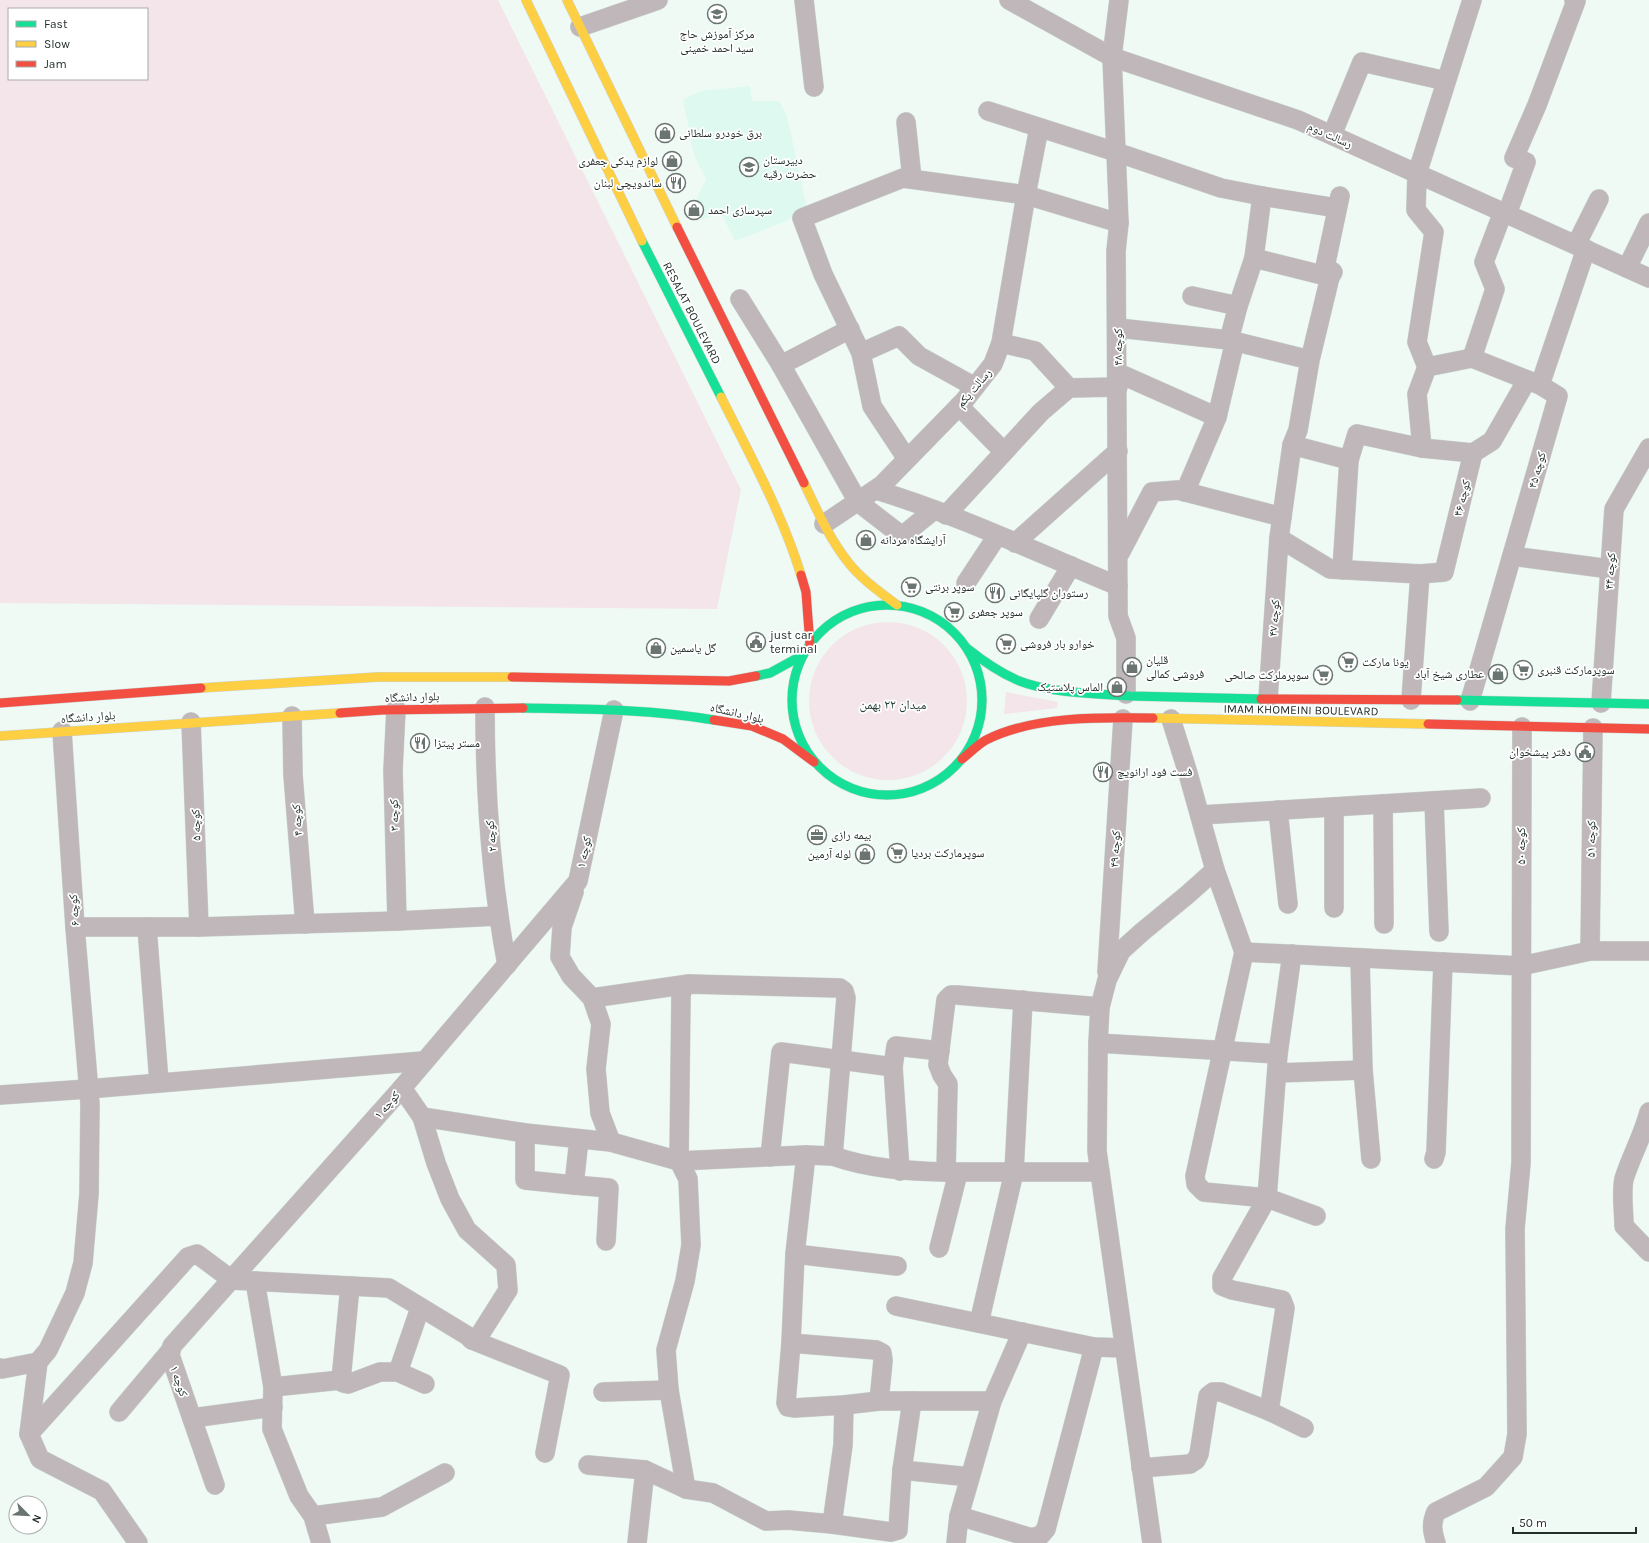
<svg xmlns="http://www.w3.org/2000/svg" width="1649" height="1543" viewBox="0 0 1649 1543" font-family="Karla,'Noto Naskh Arabic',sans-serif">
	<rect width="100%" height="100%" fill="#effaf5"/>
	<polygon fill="#def9ef" points="750,86 752,101 779,101 787,116 807,209 784,222 735,241 721,213 701,220 696,200 706,179 694,155 683,99 701,91"/>
	<g fill="#f4e5eb" fill-rule="evenodd">
		<path d="M0 0H498L741 490 717 609 0 603ZM9 9H147V79H9Z"/>
		<circle cx="888" cy="701" r="79"/>
		<polygon points="1006,692 1058,702 1057,708 1004,714"/>
	</g>
	<g fill="none" stroke-linecap="round" stroke-linejoin="round">
		<g stroke="#cbd4d0" stroke-width="20">
			<g id="street">
				<polyline points="804,0 814,87"/>
				<polyline points="1009,0 1112,57 1298,120 1649,278"/>
				<polyline points="1119,0 1112,57 1119,223 1116,251 1118,616 1126,638 1126,694"/>
				<polyline points="580,27 658,0"/>
				<polyline points="988,111 1116,152 1221,188 1262,196 1254,258"/>
				<polyline points="906,122 912,179"/>
				<polyline points="1332,135 1362,62 1446,81"/>
				<polyline points="1262,196 1337,208"/>
				<polyline points="1503,212 1484,262 1495,289 1472,358 1540,385"/>
				<polyline points="1507,214 1526,162 1514,158 1537,105 1576,1 1574,0"/>
				<polyline points="1576,245 1599,199"/>
				<polyline points="1627,268 1649,223"/>
				<polyline points="1330,277 1333,272 1325,267 1340,196"/>
				<polyline points="1192,296 1238,306"/>
				<polyline points="740,299 781,365"/>
				<polyline points="1118,328 1229,340"/>
				<polyline points="850,329 781,365 858,502 902,536 934,510"/>
				<polyline points="1001,343 1035,351 1069,388"/>
				<polyline points="861,353 899,336 919,356 975,387"/>
				<polyline points="1427,367 1417,342 1434,232 1416,210 1417,174 1472,0"/>
				<polyline points="1118,373 1217,417 1185,492"/>
				<polyline points="959,406 1004,452"/>
				<polyline points="1217,417 1235,341"/>
				<polyline points="1292,445 1298,430 1310,360 1330,277 1254,258 1238,306 1229,340 1310,360"/>
				<polyline points="1473,453 1492,441 1527,380"/>
				<polyline points="907,459 872,406 861,353 823,274 802,218 903,178 1026,195 1119,223"/>
				<polyline points="1349,460 1357,434 1422,448"/>
				<path d="M876 490C959 515 1038 553 1118 586"/>
				<polyline points="946,515 1041,412 1069,388 1118,387"/>
				<polyline points="824,524 882,485 964,401 993,364 1001,343 1026,195 1039,128"/>
				<polyline points="1015,543 1118,451"/>
				<polyline points="1120,553 1152,492 1178,490 1282,517"/>
				<polyline points="1512,556 1610,569"/>
				<polyline points="1342,570 1349,460 1292,445 1279,538 1330,569 1420,574"/>
				<polyline points="966,583 997,536"/>
				<polyline points="1039,619 1071,566"/>
				<polyline points="1268,699 1279,538"/>
				<polyline points="1411,700 1420,574 1444,572 1473,453 1422,448 1417,394 1427,367 1472,358"/>
				<polyline points="1470,701 1558,396 1540,385 1586,249"/>
				<polyline points="1601,703 1614,509 1649,448"/>
				<path d="M485 707C485 793 491 880 507 965"/>
				<polyline points="396,709 393,770 397,921"/>
				<polyline points="292,716 293,775 305,924"/>
				<polyline points="1171,719 1187,770 1215,870 1244,952 1195,1176 1196,1184 1204,1192 1267,1198 1222,1278 1222,1286 1232,1290 1282,1300 1285,1308 1269,1411"/>
				<polyline points="191,722 199,927"/>
				<polyline points="62,731 75,927 90,1104 89,1194 83,1263 75,1293 48,1350 38,1362 29,1434 40,1459 102,1491 138,1543"/>
				<polyline points="1434,801 1439,932"/>
				<polyline points="1383,804 1384,924"/>
				<polyline points="1278,810 1288,904"/>
				<polyline points="1200,815 1481,798"/>
				<polyline points="574,892 562,927 560,957 571,976 592,998 601,1024 596,1069 600,1113 611,1142"/>
				<polyline points="1334,908 1334,807"/>
				<polyline points="75,927 199,927 397,921 497,916"/>
				<polyline points="147,927 159,1082"/>
				<polyline points="1590,951 1593,728"/>
				<polyline points="1244,952 1521,966 1590,951 1649,951"/>
				<polyline points="1292,954 1278,1054 1267,1198 1316,1216"/>
				<polyline points="1360,958 1363,1070 1371,1159"/>
				<polyline points="1107,972 1123,719"/>
				<polygon points="689,984 840,988 844,991 846,998 833,1156 806,1155 679,1161 681,994 684,987"/>
				<polyline points="592,998 689,984"/>
				<polyline points="1098,1043 1278,1054"/>
				<polyline points="893,1067 900,1171"/>
				<polyline points="1277,1073 1363,1070"/>
				<polyline points="402,1088 422,1117 525,1133 611,1142 679,1161 688,1179 691,1245 685,1281 666,1350 669,1390 686,1489"/>
				<polyline points="0,1095 88,1089 423,1061"/>
				<path d="M1649 1112C1643 1136 1631 1156 1624 1179 1621 1193 1624 1211 1624 1226L1649 1252"/>
				<polyline points="525,1133 525,1180 574,1185"/>
				<polyline points="579,1139 574,1185 609,1188 606,1241"/>
				<polyline points="806,1155 795,1254 791,1343 786,1403 788,1407 794,1408 844,1405 879,1401 992,1401"/>
				<path d="M833 1156C870 1169 907 1171 946 1172"/>
				<polyline points="770,1157 781,1052 893,1067 896,1046 940,1051"/>
				<polyline points="1434,1159 1436,1152 1443,962"/>
				<polyline points="1100,1172 946,1172 948,1084 942,1075 938,1065 946,1000 951,995 957,995 1100,1007"/>
				<polyline points="939,1248 958,1173"/>
				<polyline points="795,1254 897,1266"/>
				<polyline points="255,1281 273,1387 272,1429 299,1496 313,1516 321,1543"/>
				<polyline points="350,1286 341,1380 343,1383 348,1384 380,1372 398,1372 425,1384"/>
				<polyline points="896,1306 1094,1347 1124,1348"/>
				<polyline points="979,1323 1014,1172 1023,1000"/>
				<polyline points="1022,1332 992,1401 959,1516 1032,1538 1041,1535 1046,1529 1094,1347"/>
				<polyline points="472,1340 560,1375 545,1453"/>
				<polyline points="791,1343 876,1350 882,1353 883,1361 879,1401"/>
				<polyline points="0,1368 2,1369 38,1362"/>
				<polyline points="398,1372 420,1308"/>
				<polyline points="273,1387 341,1380"/>
				<polyline points="603,1392 669,1390"/>
				<polyline points="912,1401 902,1470 970,1477"/>
				<polyline points="119,1412 171,1350"/>
				<polyline points="192,1418 273,1407"/>
				<polyline points="29,1434 188,1257 197,1254 232,1280 389,1288 468,1336 472,1340 479,1336 508,1290 506,1265 467,1230 450,1199 436,1163 422,1117"/>
				<polyline points="588,1465 645,1470 686,1489 713,1493 766,1521 788,1520 832,1524 891,1532 898,1530 902,1470"/>
				<polyline points="1141,1468 1190,1464 1196,1460 1199,1454 1208,1396 1213,1392 1221,1392 1269,1411 1304,1428"/>
				<polyline points="215,1485 170,1355 172,1346 402,1088 578,881 614,710"/>
				<polyline points="313,1516 382,1507 445,1473"/>
				<polyline points="832,1524 843,1445 844,1405"/>
				<polyline points="637,1543 645,1470"/>
				<polyline points="956,1543 959,1516"/>
				<polyline points="1152,1543 1097,1151 1098,1043 1100,1007 1107,980 1121,951 1142,932 1187,895 1215,870"/>
				<path d="M1436 1543C1432 1531 1431 1523 1436 1512L1486 1487 1513 1457 1517 1434 1515 1229 1521 1163 1522 727"/>
			</g>
		</g>
		<g stroke="#cbd4d0" stroke-width="10">
			<g id="fast">
				<polyline points="642,241 721,397"/>
				<circle cx="887" cy="700" r="95"/>
				<path d="M968 649C983 661 999 672 1017 680 1048 693 1096 694 1130 696 1174 697 1217 698 1261 699"/>
				<polyline points="756,676 770,673 803,655"/>
				<polyline points="1457,700 1649,704"/>
				<path d="M523 708C586 709 651 709 714 720"/>
			</g>
		</g>
		<g stroke="#cbd4d0" stroke-width="10">
			<g id="slow">
				<polyline points="526,0 642,241"/>
				<polyline points="567,0 677,227"/>
				<path d="M721 397C750 455 782 513 801 575"/>
				<path d="M804 483C817 510 829 538 848 562 861 579 880 592 897 605"/>
				<polyline points="201,688 378,677 512,677"/>
				<polyline points="1153,718 1428,724"/>
				<polyline points="0,736 340,713"/>
			</g>
		</g>
		<g stroke="#cbd4d0" stroke-width="10">
			<g id="jam">
				<polyline points="677,227 804,483"/>
				<polyline points="801,575 806,592 810,645"/>
				<polyline points="512,677 729,681 756,676"/>
				<polyline points="1261,699 1457,700"/>
				<polyline points="0,703 201,688"/>
				<polyline points="340,713 382,710 523,708"/>
				<polyline points="714,720 752,726 783,739 814,762"/>
				<polyline points="1428,724 1649,729"/>
				<path d="M962 759C970 753 977 745 986 740 1033 716 1101 717 1153 718"/>
			</g>
		</g>
		<use href="#street" stroke="#bfb7ba" stroke-width="19"/>
		<use href="#fast" stroke="#16e098" stroke-width="9"/>
		<use href="#slow" stroke="#ffcf43" stroke-width="9"/>
		<use href="#jam" stroke="#f24e42" stroke-width="9"/>
	</g>
	<defs>
		<g id="school-ring" transform="scale(1)"><circle r="9.5" fill="#fff" stroke="#6a7571" stroke-width="1.5"/><path d="M0-5L7-2L0 1L-7-2ZM-4 1L0 2.5L4 1V4Q0 6-4 4Z" fill="#6a7571"/></g>
		<g id="shop-ring" transform="scale(1)"><circle r="9.5" fill="#fff" stroke="#6a7571" stroke-width="1.5"/><path d="M-5-2.5h2.3a2.7 3.5 0 0 1 5.4 0H5L5.5 6h-11ZM-1.5-2.5h3a1.5 2.3 0 0 0-3 0Z" fill="#6a7571"/></g>
		<g id="restaurant-ring" transform="scale(1)"><circle r="9.5" fill="#fff" stroke="#6a7571" stroke-width="1.5"/><path d="M-5-6h1v4h1v-4h1v4h1v-4h1v5L-1.5 .5V6h-2V.5L-5-1ZM5-6V6H3V1.5H1.5Q1.5-4 5-6Z" fill="#6a7571"/></g>
		<g id="supermarket-ring" transform="scale(1)"><circle r="9.5" fill="#fff" stroke="#6a7571" stroke-width="1.5"/><path d="M-6-5.5h2.5l.6 2H6L4.5 2H-2.5L-4.4-4H-6ZM-1.5 3.2a1.3 1.3 0 1 0 .1 0ZM3 3.2a1.3 1.3 0 1 0 .1 0Z" fill="#6a7571"/></g>
		<g id="civic-ring" transform="scale(1)"><circle r="9.5" fill="#fff" stroke="#6a7571" stroke-width="1.5"/><path d="M-.6-6.5H3V-4.5H.6V-3L4-1V1h2V6H-6V1h2V-1L-.6-3ZM-1.2 2.5V6h2.4V2.5Z" fill="#6a7571"/></g>
		<g id="office-ring" transform="scale(1)"><circle r="9.5" fill="#fff" stroke="#6a7571" stroke-width="1.5"/><path d="M-6-3h4V-5.5h4V-3h4V5H-6ZM-1-4.5V-3h2v-1.5ZM-6 0V1H6V0Z" fill="#6a7571"/></g>
	</defs>
	<g fill-rule="evenodd">
		<use href="#school-ring" x="717" y="14"/>
		<use href="#shop-ring" x="665" y="133"/>
		<use href="#shop-ring" x="672" y="161"/>
		<use href="#school-ring" x="749" y="167"/>
		<use href="#restaurant-ring" x="676" y="183"/>
		<use href="#shop-ring" x="694" y="210"/>
		<use href="#shop-ring" x="866" y="540"/>
		<use href="#supermarket-ring" x="911" y="587"/>
		<use href="#restaurant-ring" x="995" y="593"/>
		<use href="#supermarket-ring" x="954" y="612"/>
		<use href="#civic-ring" x="756" y="642"/>
		<use href="#supermarket-ring" x="1006" y="644"/>
		<use href="#shop-ring" x="656" y="648"/>
		<use href="#supermarket-ring" x="1348" y="662"/>
		<use href="#shop-ring" x="1132" y="667"/>
		<use href="#supermarket-ring" x="1523" y="670"/>
		<use href="#shop-ring" x="1498" y="674"/>
		<use href="#supermarket-ring" x="1323" y="675"/>
		<use href="#shop-ring" x="1117" y="687"/>
		<use href="#restaurant-ring" x="420" y="743"/>
		<use href="#civic-ring" x="1585" y="752"/>
		<use href="#restaurant-ring" x="1103" y="772"/>
		<use href="#office-ring" x="817" y="835"/>
		<use href="#supermarket-ring" x="897" y="853"/>
		<use href="#shop-ring" x="865" y="854"/>
	</g>
	<g text-anchor="middle" dominant-baseline="central" stroke-width="3.5" stroke-linejoin="round" paint-order="stroke">
		<g font-size="12" fill="#222e2a" stroke="#fff" text-anchor="start">
			<text x="717" y="34" text-anchor="middle">مرکز آموزش حاج<tspan x="717" dy="14">سید احمد خمینی</tspan></text>
			<text x="679" y="133">برق خودرو سلطانی</text>
			<text x="763" y="160">دبیرستان<tspan x="763" dy="14">حضرت رقیه</tspan></text>
			<text x="658" y="161" text-anchor="end">لوازم یدکی جعفری</text>
			<text x="662" y="183" text-anchor="end">ساندویچی لبنان</text>
			<text x="708" y="210">سپرسازی احمد</text>
			<text x="880" y="540">آرایشگاه مردانه</text>
			<text x="925" y="587">سوپر برنتی</text>
			<text x="1009" y="593">رستوران گلپایگانی</text>
			<text x="968" y="612">سوپر جعفری</text>
			<text x="770" y="635">just car<tspan x="770" dy="14">terminal</tspan></text>
			<text x="1020" y="644">خوارو بار فروشی</text>
			<text x="670" y="648">گل یاسمین</text>
			<text x="1146" y="660">قلیان<tspan x="1146" dy="14">فروشی کمالی</tspan></text>
			<text x="1362" y="662">یونا مارکت</text>
			<text x="1537" y="670">سوپرمارکت قنبری</text>
			<text x="1484" y="674" text-anchor="end">عطاری شیخ آباد</text>
			<text x="1309" y="675" text-anchor="end">سوپرملرکت صالحی</text>
			<text x="1103" y="687" text-anchor="end">الماس پلاستیک</text>
			<text x="434" y="743">مستر پیتزا</text>
			<text x="1571" y="752" text-anchor="end">دفتر پیشخوان</text>
			<text x="1117" y="772">فست فود ارانویچ</text>
			<text x="831" y="835">بیمه رازی</text>
			<text x="911" y="853">سوپرمارکت بردیا</text>
			<text x="851" y="854" text-anchor="end">لوله آرمین</text>
		</g>
		<g font-size="12" fill="#222e2a" stroke="#fff">
			<text transform="translate(1330 135) rotate(24)">رسالت دوم</text>
			<text transform="translate(692 313) rotate(63)">RESALAT BOULEVARD</text>
			<text transform="translate(1118 347) rotate(-90)">کوچه ۴۸</text>
			<text transform="translate(974 388) rotate(-50)">رسالت یکم</text>
			<text transform="translate(1537 470) rotate(-74)">کوچه ۴۵</text>
			<text transform="translate(1462 498) rotate(-76)">کوچه ۴۶</text>
			<text transform="translate(1610 571) rotate(-86)">کوچه ۴۴</text>
			<text transform="translate(1274 618) rotate(-86)">کوچه ۴۷</text>
			<text transform="translate(412 697) rotate(-2)">بلوار دانشگاه</text>
			<text transform="translate(1301 710) rotate(1)">IMAM KHOMEINI BOULEVARD</text>
			<text transform="translate(737 713) rotate(13)">بلوار دانشگاه</text>
			<text transform="translate(88 717) rotate(-4)">بلوار دانشگاه</text>
			<text transform="translate(394 815) rotate(-91)">کوچه ۳</text>
			<text transform="translate(297 820) rotate(-94)">کوچه ۴</text>
			<text transform="translate(196 825) rotate(-92)">کوچه ۵</text>
			<text transform="translate(491 836) rotate(-95)">کوچه ۲</text>
			<text transform="translate(1591 839) rotate(-89)">کوچه ۵۱</text>
			<text transform="translate(1521 846) rotate(-90)">کوچه ۵۰</text>
			<text transform="translate(1115 849) rotate(-87)">کوچه ۴۹</text>
			<text transform="translate(584 852) rotate(-78)">کوچه ۱</text>
			<text transform="translate(74 910) rotate(-94)">کوچه ۶</text>
			<text transform="translate(387 1105) rotate(-49)">کوچه ۱</text>
			<text transform="translate(179 1381) rotate(71)">کوچه ۱</text>
		</g>
		<g font-size="13" fill="#264037" stroke="#fff">
			<text x="893" y="704">میدان ۲۲ بهمن</text>
		</g>
	</g>
	<rect x="8" y="8" width="140" height="72" fill="#ffffff" stroke="#a7abaa"/>
	<rect x="16" y="21" width="20" height="6" fill="#16e098" stroke="#a7abaa"/>
	<text x="44" y="28" font-size="12" fill="#222e2a">Fast</text>
	<rect x="16" y="41" width="20" height="6" fill="#ffcf43" stroke="#a7abaa"/>
	<text x="44" y="48" font-size="12" fill="#222e2a">Slow</text>
	<rect x="16" y="61" width="20" height="6" fill="#f24e42" stroke="#a7abaa"/>
	<text x="44" y="68" font-size="12" fill="#222e2a">Jam</text>
	<g transform="translate(28 1515) rotate(114)"><circle r="19" fill="#ffffff" stroke="#a7abaa"/>
	<path d="M0-3L7 15L0 10L-7 15Z" fill="#6a7571"/>
	<text y="-6" font-size="11" font-weight="bold" text-anchor="middle" fill="#222e2a">N</text>
	</g>
	<path d="M1513 1527v6h123v-6" fill="none" stroke="#222e2a" stroke-width="2"/>
	<text x="1519" y="1527" font-size="12" fill="#222e2a" stroke="#ffffff" stroke-width="3" paint-order="stroke">50 m</text>
</svg>
